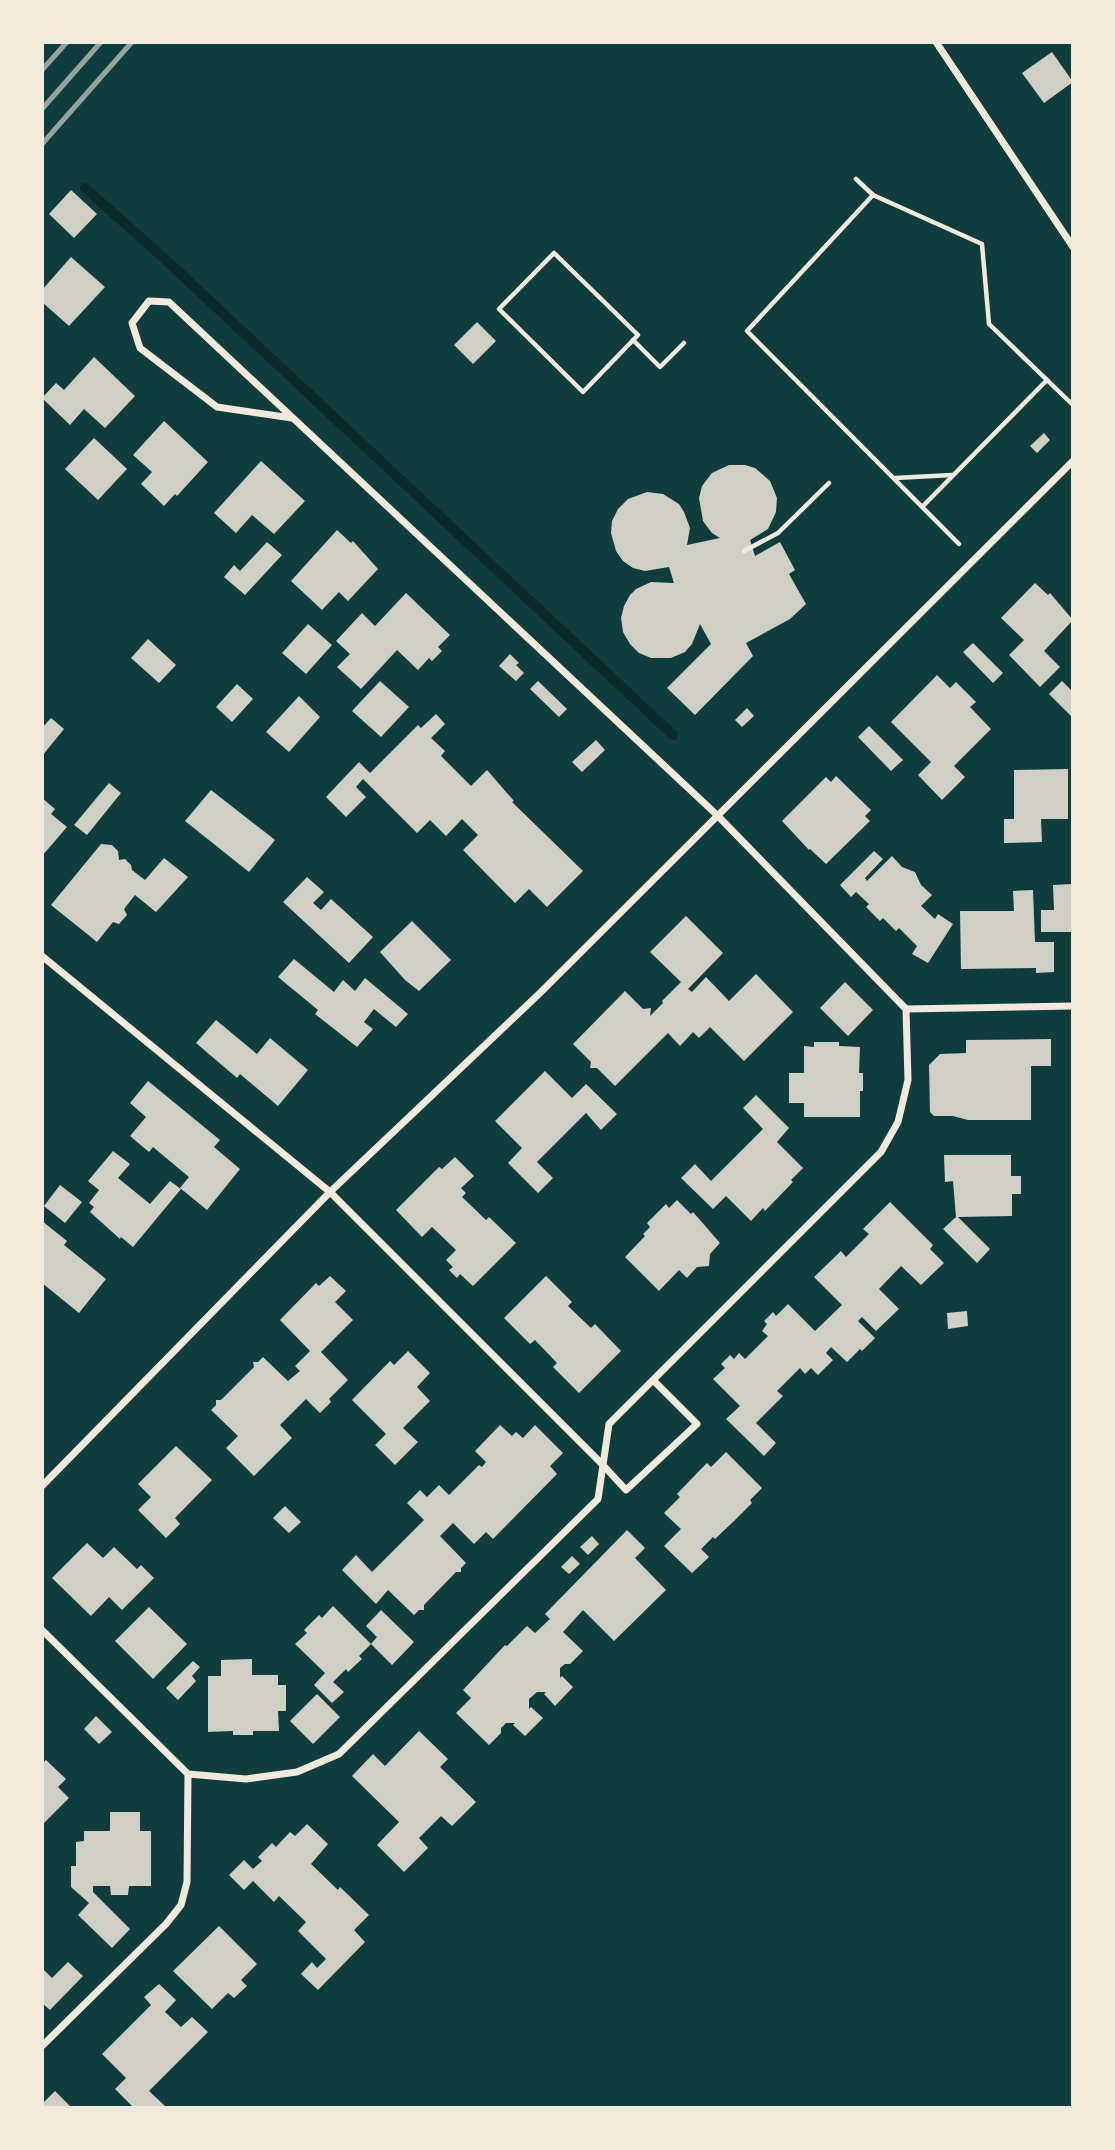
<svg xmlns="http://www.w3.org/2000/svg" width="1115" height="2150" viewBox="0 0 1115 2150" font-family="'Source Sans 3',sans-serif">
	<rect width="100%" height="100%" fill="#0f3d3e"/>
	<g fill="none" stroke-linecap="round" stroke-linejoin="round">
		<polyline stroke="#0a2a2b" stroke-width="10" points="85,188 166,260 673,735"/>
	</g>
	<g fill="#cfcfc3">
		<polygon points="1052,52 1073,82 1044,103 1022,73"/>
		<polygon points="71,190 97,214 74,238 49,214"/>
		<polygon points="71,257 105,287 69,326 42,302 42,290"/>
		<polygon points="477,322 496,341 473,364 454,345"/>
		<polygon points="94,357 135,396 105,428 84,409 70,425 42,398 56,383 64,390"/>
		<polygon points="164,421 208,462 177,496 175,494 164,506 141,484 152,472 133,455"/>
		<polygon points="1044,433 1050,440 1037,453 1030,446"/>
		<polygon points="94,438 127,469 98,500 65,469"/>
		<polygon points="261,461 305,501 274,534 252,515 236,533 214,513"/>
		<polygon points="729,465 745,465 755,468 770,481 777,498 776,512 768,529 750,540 755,556 780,542 795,570 789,574 806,604 790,619 746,643 753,656 695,715 667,688 711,644 700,624 692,644 685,652 671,658 651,658 639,653 630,644 623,632 621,618 624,606 630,595 636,589 651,582 674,583 669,567 645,571 633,568 623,561 616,551 611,533 612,521 618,509 628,499 647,492 663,494 679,504 684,512 690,528 687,545 720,538 712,533 703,521 699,498 702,486 712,473"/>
		<polygon points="337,530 351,543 353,541 378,569 348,601 339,592 322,610 291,581"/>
		<polygon points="267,542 282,555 245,595 224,577 234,565 240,571"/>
		<polygon points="1035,583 1048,595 1050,593 1073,620 1044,651 1060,667 1040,687 1009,655 1024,640 1001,618"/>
		<polygon points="406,593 450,635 438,647 442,651 432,661 429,658 418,670 397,650 361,689 337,667 350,654 336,641 362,613 375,626"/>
		<polygon points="308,624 332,645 306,674 282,653"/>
		<polygon points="148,639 176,665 159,683 131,658"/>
		<polygon points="973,643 1003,673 993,683 963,652"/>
		<polygon points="510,654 519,663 516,665 524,673 516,681 499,666"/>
		<polygon points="937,675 950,688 956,682 976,702 970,707 991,729 954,766 965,777 942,800 918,775 931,762 891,722"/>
		<polygon points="380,681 409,707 381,737 352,711"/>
		<polygon points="538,681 567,709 559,717 530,689"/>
		<polygon points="1062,681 1073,692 1073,718 1049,694"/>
		<polygon points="237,684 253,699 232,722 216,707"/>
		<polygon points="299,696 320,717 289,752 266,732"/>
		<polygon points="747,708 754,716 742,727 735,720"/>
		<polygon points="436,714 445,724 431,738 445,751 441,756 471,786 487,770 514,801 512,802 583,871 547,907 529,889 515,903 463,850 478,835 462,819 446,836 430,820 417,833 363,779 356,787 366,797 346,817 326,797 359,762 370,773 418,725 421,728"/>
		<polygon points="51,718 64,729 42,756 42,728"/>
		<polygon points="869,726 903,760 891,771 858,737"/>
		<polygon points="596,740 605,750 582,772 572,762"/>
		<polygon points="1068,769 1068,819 1041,819 1042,842 1004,843 1004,819 1014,819 1014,770"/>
		<polygon points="836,776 871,810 865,816 870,821 826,864 810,849 809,850 782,821 826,777 831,782"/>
		<polygon points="109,783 121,793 87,835 74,825"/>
		<polygon points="211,790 275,840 249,872 185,821"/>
		<polygon points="42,798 55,809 51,814 67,827 42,856"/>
		<polygon points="101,844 112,845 118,851 119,860 125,859 131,865 132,870 145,880 164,858 188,877 156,912 135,895 124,909 127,915 119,924 113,922 97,942 51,905"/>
		<polygon points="874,851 883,859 865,878 867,881 892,856 902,867 915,872 921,885 932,895 921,906 935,919 938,914 953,924 928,963 912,954 917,946 899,928 896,931 883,918 880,921 866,907 869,904 856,892 851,897 840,885"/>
		<polygon points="307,877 324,892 313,903 321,910 331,899 373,937 349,963 283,902"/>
		<polygon points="1072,884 1073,932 1041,932 1041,910 1054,910 1053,885"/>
		<polygon points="1033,890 1035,942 1054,942 1054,972 1036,973 1036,968 961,969 960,911 1014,911 1013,891"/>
		<polygon points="686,916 723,953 688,989 692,992 706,977 729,1001 756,974 793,1012 744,1061 710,1027 699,1038 693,1032 680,1046 668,1033 615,1086 597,1068 590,1068 591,1062 573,1044 625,991 643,1009 651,1008 650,1016 663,1003 662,1001 681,982 650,952"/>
		<polygon points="412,921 451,960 419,991 405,980 380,952"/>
		<polygon points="294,959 334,992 343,980 355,991 365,978 408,1014 396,1027 374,1009 364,1022 373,1029 357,1047 315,1014 318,1010 278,977"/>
		<polygon points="845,982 873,1010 848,1036 820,1008"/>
		<polygon points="216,1020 257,1054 270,1038 308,1070 278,1106 240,1074 237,1078 196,1043"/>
		<polygon points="1051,1039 1051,1066 1031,1066 1031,1120 968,1120 953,1116 934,1116 930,1112 929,1065 940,1054 966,1053 966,1040"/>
		<polygon points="814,1042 839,1042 839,1046 860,1047 859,1073 863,1073 863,1091 860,1091 860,1117 804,1117 804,1103 789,1103 789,1073 804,1073 804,1046 814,1047"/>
		<polygon points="545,1071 572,1098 586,1084 617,1114 601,1130 586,1113 537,1162 553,1178 538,1193 508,1163 522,1148 495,1121"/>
		<polygon points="148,1081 220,1140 214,1147 240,1169 207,1210 180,1188 189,1177 153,1147 149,1152 130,1136 146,1117 130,1103"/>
		<polygon points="756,1095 789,1128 777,1142 803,1168 791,1180 793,1182 765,1211 763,1208 751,1221 726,1196 713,1209 681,1178 695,1164 711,1181 763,1129 743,1108"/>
		<polygon points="113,1151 130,1164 118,1178 150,1204 170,1181 181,1189 133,1247 121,1237 120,1239 90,1212 94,1207 89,1203 99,1190 88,1181"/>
		<polygon points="944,1155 1011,1155 1011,1176 1021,1176 1021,1194 1012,1194 1012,1216 958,1217 990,1249 977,1263 943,1229 956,1217 953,1181 945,1182"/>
		<polygon points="455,1157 474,1176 461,1188 466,1193 462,1197 486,1220 489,1217 516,1243 473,1286 460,1274 457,1278 449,1270 453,1267 446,1260 456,1250 432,1227 422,1237 396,1210 439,1167 442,1169"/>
		<polygon points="60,1185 82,1202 65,1223 44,1206"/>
		<polygon points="677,1200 691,1214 693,1212 720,1243 710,1254 709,1266 697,1267 687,1278 679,1270 659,1291 625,1257 645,1236 643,1234 650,1227 647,1223 666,1204 669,1208"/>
		<polygon points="890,1202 933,1245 930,1249 944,1263 921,1285 901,1266 879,1289 899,1309 876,1331 862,1317 858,1321 875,1338 862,1351 860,1349 847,1362 831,1347 826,1353 833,1360 818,1375 811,1368 805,1374 800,1368 777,1391 783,1396 756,1423 776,1443 764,1456 726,1419 740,1406 713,1379 725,1368 721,1364 730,1355 734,1359 739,1353 745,1359 768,1336 762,1331 767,1324 764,1321 773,1312 776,1316 788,1304 815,1331 842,1305 814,1277 841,1251 846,1257 869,1234 863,1229"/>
		<polygon points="42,1221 67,1241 64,1245 106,1279 79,1313 42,1283 42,1271 44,1268 42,1266"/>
		<polygon points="330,1276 346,1291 335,1302 353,1320 321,1352 348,1380 329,1399 331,1402 320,1413 306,1399 280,1425 292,1438 254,1476 226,1448 238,1436 211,1410 216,1405 216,1400 221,1400 254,1367 253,1362 258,1362 263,1357 288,1381 300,1371 295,1366 310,1351 280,1320 316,1283 319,1286"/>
		<polygon points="546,1276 572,1302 568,1306 591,1328 595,1324 621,1351 579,1393 553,1367 557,1363 535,1340 530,1344 504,1318"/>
		<polygon points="967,1311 968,1326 948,1329 947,1313"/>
		<polygon points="408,1351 430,1373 417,1387 430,1401 403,1428 418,1442 395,1465 375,1445 386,1434 352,1400 390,1361 394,1365"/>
		<polygon points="500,1425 512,1436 516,1432 523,1438 535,1425 563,1453 550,1466 557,1474 493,1539 486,1532 474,1544 453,1523 440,1536 466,1563 461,1568 461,1572 456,1572 424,1605 424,1610 419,1610 414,1615 388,1590 376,1604 342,1570 356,1555 372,1572 424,1520 407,1503 420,1490 427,1497 439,1485 449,1495 479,1465 482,1467 486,1462 475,1451"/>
		<polygon points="176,1446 212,1480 175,1518 180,1524 166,1538 138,1510 151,1497 138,1484"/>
		<polygon points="726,1452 762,1488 750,1500 752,1503 734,1521 715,1539 713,1537 701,1549 709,1557 692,1573 664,1546 681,1529 664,1513 680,1497 677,1494 699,1471 707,1463 711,1467"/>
		<polygon points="285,1506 301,1522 289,1533 273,1518"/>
		<polygon points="627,1530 645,1548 635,1558 666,1590 614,1641 583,1610 563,1632 583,1651 570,1664 565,1664 560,1668 560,1678 562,1676 573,1687 555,1706 544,1694 546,1692 537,1692 529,1699 529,1709 531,1707 543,1718 525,1736 513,1725 515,1723 506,1723 501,1728 501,1733 489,1745 456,1713 471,1698 463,1690 505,1645 507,1646 527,1626 535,1633 550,1619 545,1614"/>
		<polygon points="592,1536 599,1544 588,1555 580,1547"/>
		<polygon points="87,1543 103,1558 114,1547 137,1569 141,1565 154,1578 122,1610 109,1597 91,1616 52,1578"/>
		<polygon points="572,1556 580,1564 569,1574 561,1567"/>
		<polygon points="333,1606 371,1644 377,1637 366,1626 381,1610 414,1642 392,1665 371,1644 359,1656 362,1659 348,1672 346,1669 333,1682 344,1692 332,1703 314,1685 325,1673 295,1644 307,1633 304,1630 319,1615 322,1618"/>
		<polygon points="149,1607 187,1644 153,1679 115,1641"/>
		<polygon points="252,1659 252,1675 278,1675 278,1685 286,1685 286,1711 278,1711 279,1731 253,1731 253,1735 233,1735 233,1731 208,1732 208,1676 221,1676 221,1660"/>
		<polygon points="193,1661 200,1667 192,1676 196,1681 178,1700 166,1688"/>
		<polygon points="317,1694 340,1717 313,1744 290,1721"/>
		<polygon points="96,1716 112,1732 99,1744 84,1729"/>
		<polygon points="419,1731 448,1759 440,1767 476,1802 452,1826 441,1816 419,1838 428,1848 404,1872 377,1845 399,1822 352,1776 373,1754 385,1766"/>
		<polygon points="46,1760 66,1779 58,1787 69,1798 42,1825 42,1763"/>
		<polygon points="110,1812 140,1812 140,1831 151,1831 151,1886 129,1886 128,1895 111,1895 110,1886 93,1886 93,1892 130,1929 112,1948 78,1915 89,1903 71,1887 71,1866 76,1866 76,1842 84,1841 84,1831 110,1831"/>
		<polygon points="307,1824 328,1844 311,1864 338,1890 340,1887 369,1915 354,1930 365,1942 318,1990 301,1974 312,1962 317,1968 326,1959 298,1931 306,1922 279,1896 274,1902 253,1881 244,1890 229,1875 244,1860 253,1869 262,1861 258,1857 272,1843 276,1847 290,1832 295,1836"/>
		<polygon points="219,1926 257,1964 241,1980 247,1986 234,1998 228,1993 212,2009 173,1971"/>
		<polygon points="68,1962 83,1976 50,2010 42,2003 42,1968 52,1978"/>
		<polygon points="159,1984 176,2000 165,2012 181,2027 192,2017 208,2032 149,2091 165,2106 134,2108 115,2089 126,2078 102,2054 151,2005 144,1997"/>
		<polygon points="55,2091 72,2108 42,2108 42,2104"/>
	</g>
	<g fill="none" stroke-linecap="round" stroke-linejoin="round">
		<g stroke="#f1e9da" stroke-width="4.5">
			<polyline points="856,179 873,195 982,244 989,324 1073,405"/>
			<polyline points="873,195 747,331 959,544"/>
			<polygon points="554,253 638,335 583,392 499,309"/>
			<polyline points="633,340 660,367 684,343"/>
			<polyline points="895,478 952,475"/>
			<polyline points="923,506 1047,380"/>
			<polyline points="744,551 778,533 829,483"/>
		</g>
		<g stroke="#f1e9da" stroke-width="7">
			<polyline points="936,42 1073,247"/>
			<polyline points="42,956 330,1192 602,1464 626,1490 697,1424 654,1381"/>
			<polyline points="906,1009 1073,1006"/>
			<polyline points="42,1486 330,1192 541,992 1073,461"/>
			<polyline points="42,1630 188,1774 246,1779 297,1772 339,1754 598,1499 609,1424 881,1152 898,1122 908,1080 906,1009 717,815 169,302 149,301 132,323 140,348 217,407 292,418"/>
			<polyline points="42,2046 166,1924 181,1905 187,1882 188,1774"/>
		</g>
		<g stroke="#97a49c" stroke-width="5">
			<polyline points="42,70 67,42"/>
			<polyline points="42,109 101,42"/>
			<polyline points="42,144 132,42"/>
		</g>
	</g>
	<rect width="1115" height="2150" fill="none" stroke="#f1e9da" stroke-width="88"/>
</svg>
